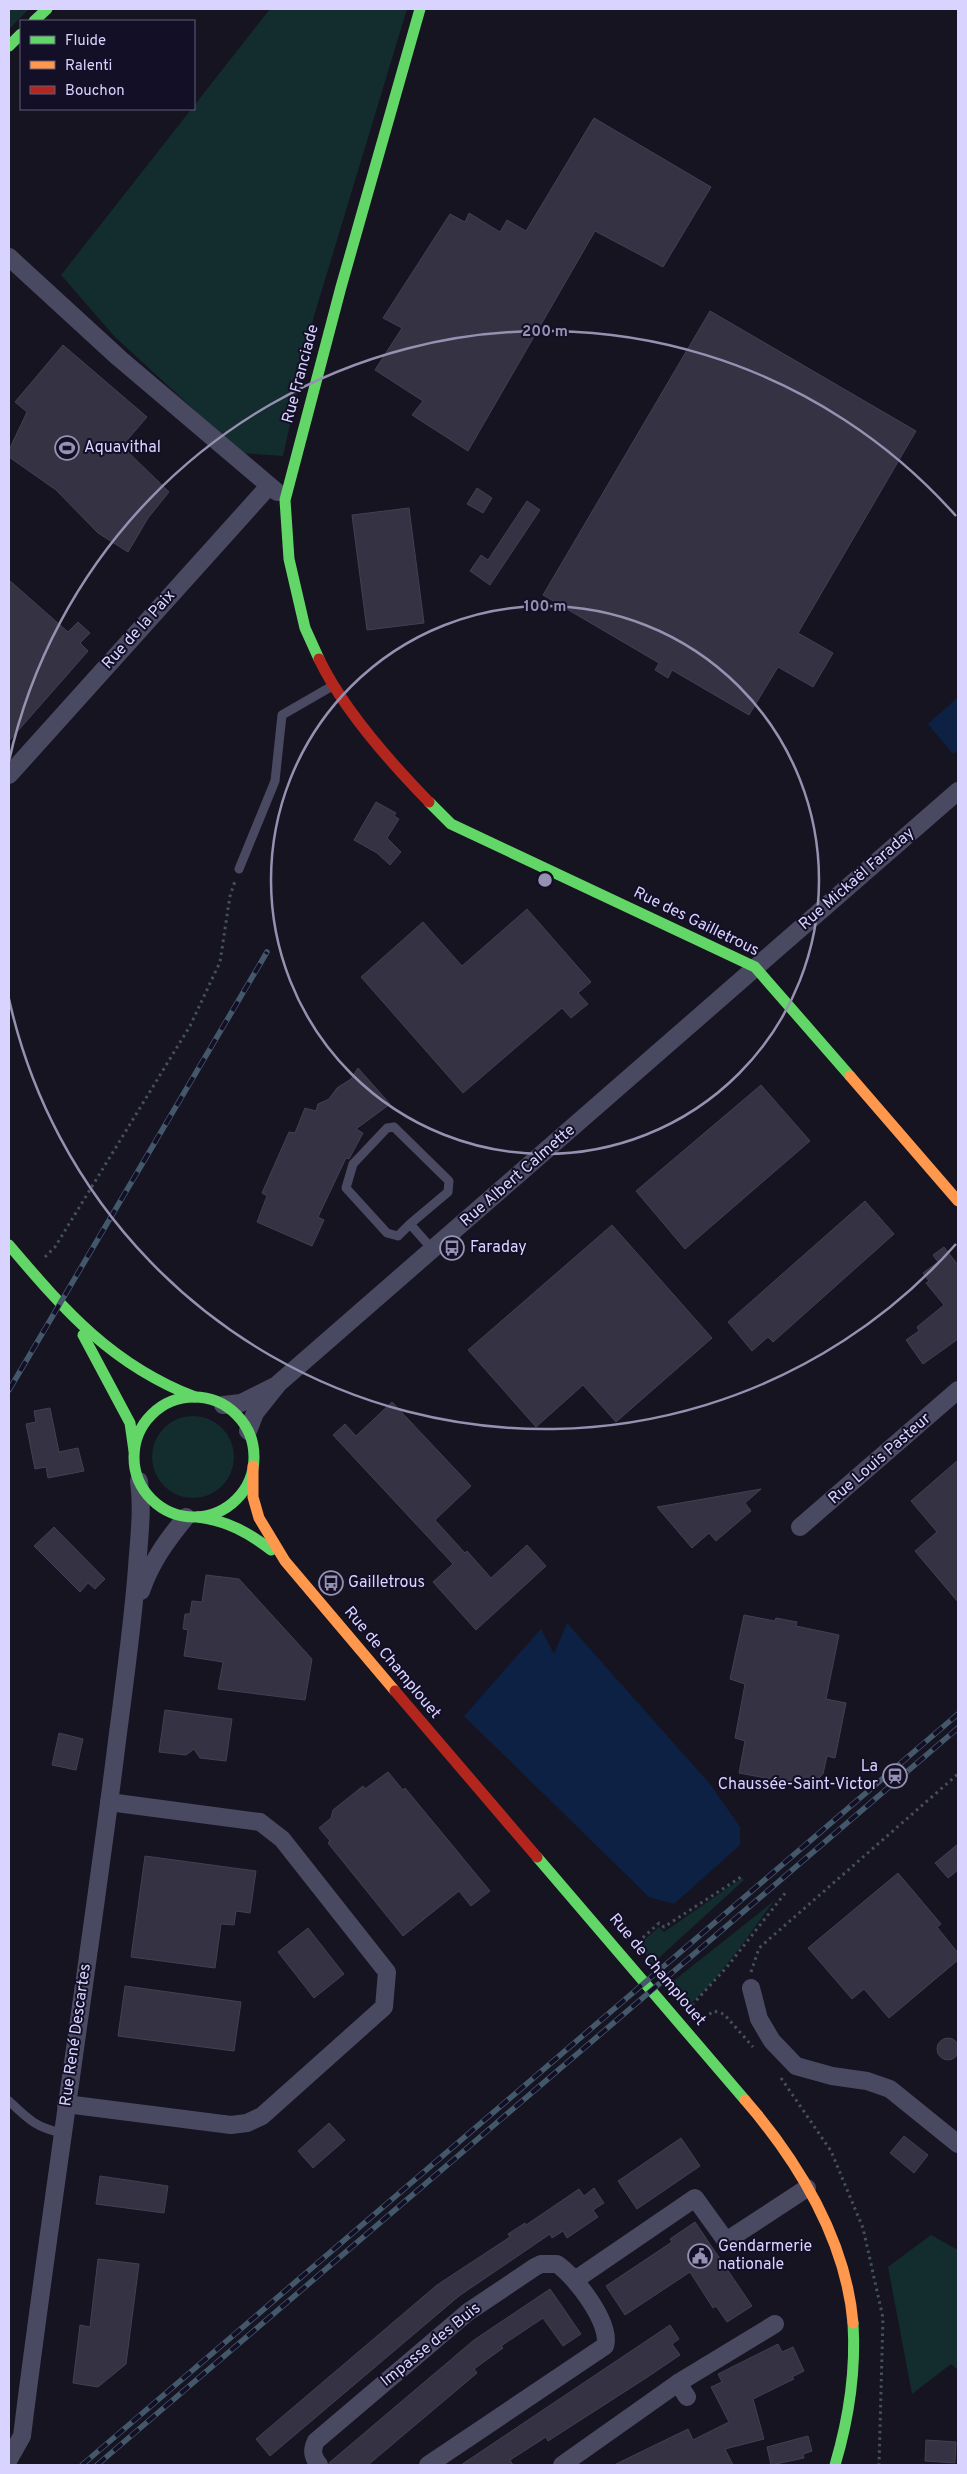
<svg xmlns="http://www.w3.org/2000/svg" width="967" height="2474" viewBox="0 0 967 2474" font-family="Overpass,sans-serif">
	<rect width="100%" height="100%" fill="#161421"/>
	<g fill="#132c2d">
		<polygon points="9,9 29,9 9,29"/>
		<polygon points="270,9 407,9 314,316 283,456 241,453 115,337 61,275"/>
		<circle cx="193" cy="1457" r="41"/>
		<polygon points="742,1878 744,1880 650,1966 642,1942 659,1927 664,1932"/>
		<path d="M774 1901C748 1935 723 1975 690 2004L667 1986Z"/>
		<polygon points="931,2235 958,2250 958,2370 951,2364 912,2394 888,2267"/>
	</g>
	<g fill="#0d2144">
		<polygon points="958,697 958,750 953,754 928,724"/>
		<polygon points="567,1623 710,1784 740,1827 740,1845 674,1904 649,1897 464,1716 541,1629 554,1654"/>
	</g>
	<g fill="#343243" stroke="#433f54">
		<polygon points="594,118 711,187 663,267 595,231 468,451 412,415 423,401 375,370 402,328 383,318 450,214 465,222 469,213 500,232 507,220 526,231"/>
		<polygon points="710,311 916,431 798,633 833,653 813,687 778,667 749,715 672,670 668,678 655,670 659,663 543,595"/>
		<polygon points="63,345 147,417 122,446 169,492 148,518 128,552 98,533 56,490 9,457 9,450 27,412 15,402"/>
		<polygon points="477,488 492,498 483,513 467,504"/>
		<polygon points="527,501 540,510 490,585 470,571 481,555 488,560"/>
		<polygon points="409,508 424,623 367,630 352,515"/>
		<polygon points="9,580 68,632 78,622 90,633 80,643 88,651 9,741"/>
		<polygon points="376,802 396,813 394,816 399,819 387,838 401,852 390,865 377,853 354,840"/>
		<polygon points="527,909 591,982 578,993 588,1004 571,1018 562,1008 463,1093 361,977 423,922 462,966"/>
		<polygon points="358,1068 390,1104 356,1129 363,1133 349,1159 346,1158 318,1217 324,1220 312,1246 257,1222 267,1196 262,1193 289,1132 295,1133 305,1108 316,1111 318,1104 329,1099 337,1088 351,1079"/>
		<polygon points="761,1085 810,1141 685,1249 636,1191"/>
		<polygon points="865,1201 894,1234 773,1342 768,1337 752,1351 728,1322"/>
		<polygon points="612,1225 712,1338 616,1422 583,1385 536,1427 468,1350"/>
		<polygon points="944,1247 958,1265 958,1339 923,1364 906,1340 919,1331 917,1327 944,1305 926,1283 929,1281 923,1273 938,1262 933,1255"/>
		<polygon points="392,1402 471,1486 435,1520 465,1553 467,1551 491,1578 527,1545 546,1566 476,1630 433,1582 453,1564 333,1435 345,1424 356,1436"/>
		<polygon points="50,1408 59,1452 78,1448 84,1471 48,1478 46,1467 35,1469 26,1424 36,1422 34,1411"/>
		<polygon points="958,1460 958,1602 915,1551 937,1532 911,1501"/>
		<polygon points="761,1489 745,1503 751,1511 716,1541 709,1533 692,1548 657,1507"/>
		<polygon points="54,1527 105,1579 95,1589 88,1583 80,1592 34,1546"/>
		<polygon points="206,1575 239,1579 312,1659 305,1700 218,1689 223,1662 184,1656 188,1630 183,1629 185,1614 190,1614 192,1601 202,1602"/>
		<polygon points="744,1615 775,1621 776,1618 797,1622 796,1626 839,1635 826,1699 846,1703 835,1758 827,1756 823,1774 813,1784 803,1785 739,1773 745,1741 735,1738 745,1684 730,1679"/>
		<polygon points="165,1710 232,1719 226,1761 200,1758 194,1749 186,1755 159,1752"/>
		<polygon points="59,1733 83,1739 76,1770 52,1765"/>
		<polygon points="388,1772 403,1790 405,1788 490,1891 471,1906 459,1891 403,1936 328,1843 330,1841 319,1828 331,1818 333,1810 363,1786 365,1789"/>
		<polygon points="958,1844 958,1870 948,1878 935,1863"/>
		<polygon points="145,1856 256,1871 250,1913 236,1911 234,1925 221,1924 215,1968 131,1957"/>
		<polygon points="898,1873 941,1924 937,1927 958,1953 958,1960 889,2018 864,1989 852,1999 808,1948"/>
		<polygon points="308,1928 344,1974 314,1998 278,1952"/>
		<polygon points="125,1986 241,2002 234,2051 118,2036"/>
		<circle cx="948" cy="2049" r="11"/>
		<polygon points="329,2123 345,2140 313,2168 298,2151"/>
		<polygon points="904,2136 928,2155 914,2173 890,2153"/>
		<polygon points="681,2138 700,2166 637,2209 618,2181"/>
		<polygon points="100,2176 168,2186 164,2213 96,2204"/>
		<polygon points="594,2188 604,2203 593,2210 598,2217 567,2238 563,2231 552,2238 550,2234 459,2296 270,2456 256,2439 437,2285 510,2237 508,2234 525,2223 526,2225 579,2189 584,2196"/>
		<polygon points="695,2222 752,2306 727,2322 716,2306 713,2308 690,2272 625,2315 606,2286 672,2242 670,2239"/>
		<polygon points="98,2259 139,2264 126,2364 98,2387 73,2383 80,2325 90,2327"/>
		<polygon points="550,2289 581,2334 563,2346 543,2318 501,2346 503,2348 474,2369 477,2373 368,2465 329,2465 329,2463 474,2340"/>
		<polygon points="670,2325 679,2339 672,2344 680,2355 646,2378 548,2441 546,2437 510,2460 513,2465 461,2465"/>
		<polygon points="778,2344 782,2352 793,2347 804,2371 792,2377 794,2379 753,2399 764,2439 725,2449 733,2465 614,2465 688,2429 693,2440 729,2422 711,2387 722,2382 718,2374"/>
		<polygon points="808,2436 812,2451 803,2454 804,2458 771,2465 767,2447"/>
		<polygon points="926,2440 956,2442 955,2463 925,2461"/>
	</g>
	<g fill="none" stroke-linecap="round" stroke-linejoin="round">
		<g stroke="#44505f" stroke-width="3" stroke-dasharray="2.5 4" stroke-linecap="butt">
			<polyline points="45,1257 55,1247 190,1026 220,962 230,896 235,881"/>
			<polyline points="638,1942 659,1923 664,1927 741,1877"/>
			<polyline points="751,1972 759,1948 958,1774"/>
			<polyline points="692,2005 727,1967 786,1892"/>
			<polyline points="704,2018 714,2011 724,2014 753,2047"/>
			<polyline points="781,2078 831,2151 863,2228 883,2318 879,2465"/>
		</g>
		<g stroke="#4a4962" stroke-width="9">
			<polyline points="239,869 275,781 282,715 334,685"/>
			<polyline points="410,1224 398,1236 387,1233 346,1188 353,1164 387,1128 394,1127 449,1181 448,1192 410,1224 433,1250"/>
			<path d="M9 2101C28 2119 35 2127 62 2133"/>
		</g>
		<g stroke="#4a4962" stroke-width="18">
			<polyline points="9,257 119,358 277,492"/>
			<polyline points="9,775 269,486"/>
			<polyline points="223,1405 241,1403 275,1386"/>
			<polyline points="248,1431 255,1413 279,1383 958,791"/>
			<polyline points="800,1527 958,1390"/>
			<path d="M141 1591C151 1562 167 1540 186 1517"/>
			<polyline points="751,1988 759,2019 772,2041 796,2066 832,2076 867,2081 890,2089 958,2144"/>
			<polyline points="66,2104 231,2125 247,2123 262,2116 384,2007 387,1972 282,1839 260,1822 109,1802"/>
			<polyline points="575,2280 695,2198 726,2241 807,2188"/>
			<polyline points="678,2383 775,2324"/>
			<path d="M9 2459 22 2436C50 2212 85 1989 114 1765 122 1699 132 1634 137 1568 139 1538 143 1511 139 1481"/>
			<path d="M319 2465C313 2457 311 2451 316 2441L468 2312 535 2267 541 2264H557C575 2276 612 2324 605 2346L428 2465"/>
			<polyline points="562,2465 678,2383 687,2397"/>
		</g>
		<g stroke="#63d668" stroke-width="11">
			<polyline points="34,21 47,9"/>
			<polyline points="9,46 21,34"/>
			<polyline points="319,659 305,628 289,559 285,500 341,287 420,9"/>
			<polyline points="429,802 451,824 755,967 850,1076"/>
			<path d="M9 1245C65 1311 112 1365 195 1397"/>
			<polyline points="83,1335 130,1423 134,1451"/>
			<circle cx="194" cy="1457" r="60"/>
			<path d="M198 1517C227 1521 248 1532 271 1550"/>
			<polyline points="537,1857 745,2100"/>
			<path d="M835 2465C849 2418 856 2371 853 2323"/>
		</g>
		<g stroke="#ff974d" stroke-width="11">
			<polyline points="850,1076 958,1201"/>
			<polyline points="253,1466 253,1497 259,1518 285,1561 395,1691"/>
			<path d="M745 2100C798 2161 846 2240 853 2323"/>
		</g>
		<g stroke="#b3261e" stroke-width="11">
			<path d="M319 659C343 709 390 762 429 802"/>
			<polyline points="395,1691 537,1857"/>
		</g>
		<g stroke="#43596b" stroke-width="5.5">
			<g id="rail">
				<polyline points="9,1390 267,952"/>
				<polyline points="82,2465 958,1714"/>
				<polyline points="97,2465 958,1728"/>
			</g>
		</g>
		<use href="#rail" stroke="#130f26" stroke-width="4" stroke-dasharray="11" stroke-linecap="butt"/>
	</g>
	<g fill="none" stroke="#9591b1" stroke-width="2.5">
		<circle cx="545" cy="880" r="274"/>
		<path d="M956 1244A549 549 0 0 1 9 999M9 761A549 549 0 0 1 956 516"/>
	</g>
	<defs>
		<g id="stadium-ring" transform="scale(1.25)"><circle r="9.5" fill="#130f26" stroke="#9591b1" stroke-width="1.5"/><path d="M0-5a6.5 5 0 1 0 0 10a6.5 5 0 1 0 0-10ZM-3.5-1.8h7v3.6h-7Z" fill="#9591b1"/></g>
		<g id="bus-ring" transform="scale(1.25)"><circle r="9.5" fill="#130f26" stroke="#9591b1" stroke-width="1.5"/><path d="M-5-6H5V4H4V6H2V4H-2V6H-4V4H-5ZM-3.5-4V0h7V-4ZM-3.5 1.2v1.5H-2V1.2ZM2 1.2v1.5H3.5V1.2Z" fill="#9591b1"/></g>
		<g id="station-ring" transform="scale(1.25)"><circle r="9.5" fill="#130f26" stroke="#9591b1" stroke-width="1.5"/><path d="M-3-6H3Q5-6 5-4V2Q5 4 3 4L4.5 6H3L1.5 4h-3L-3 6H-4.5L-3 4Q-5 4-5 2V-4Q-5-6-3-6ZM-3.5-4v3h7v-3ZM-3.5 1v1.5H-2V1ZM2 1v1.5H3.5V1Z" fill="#9591b1"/></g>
		<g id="civic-ring" transform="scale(1.25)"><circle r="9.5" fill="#130f26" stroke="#9591b1" stroke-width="1.5"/><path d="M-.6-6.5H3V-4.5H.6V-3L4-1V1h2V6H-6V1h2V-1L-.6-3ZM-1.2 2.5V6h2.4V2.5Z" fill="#9591b1"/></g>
	</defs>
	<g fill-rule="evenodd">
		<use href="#stadium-ring" x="67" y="448"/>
		<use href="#bus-ring" x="452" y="1248"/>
		<use href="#bus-ring" x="331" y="1583"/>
		<use href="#station-ring" x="895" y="1776"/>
		<use href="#civic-ring" x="700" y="2256"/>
	</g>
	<g text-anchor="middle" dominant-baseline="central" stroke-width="4" stroke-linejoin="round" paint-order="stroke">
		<g font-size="16" fill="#d9d4ff" stroke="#130f26">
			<text transform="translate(301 374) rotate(-75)">Rue Franciade</text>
			<text transform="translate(139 630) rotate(-48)">Rue de la Paix</text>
			<text transform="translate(857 879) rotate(-41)">Rue Mickaël Faraday</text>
			<text transform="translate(696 922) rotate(26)">Rue des Gailletrous</text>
			<text transform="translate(518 1176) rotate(-41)">Rue Albert Calmette</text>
			<text transform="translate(880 1459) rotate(-41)">Rue Louis Pasteur</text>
			<text transform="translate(392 1663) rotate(50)">Rue de Champlouet</text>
			<text transform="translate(657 1970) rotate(50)">Rue de Champlouet</text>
			<text transform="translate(76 2035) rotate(-82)">Rue René Descartes</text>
			<text transform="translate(431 2345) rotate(-39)">Impasse des Buis</text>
		</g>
		<g font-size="16" fill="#d9d4ff" stroke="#130f26" text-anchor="start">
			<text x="84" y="448">Aquavithal</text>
			<text x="470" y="1248">Faraday</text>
			<text x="348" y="1583">Gailletrous</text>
			<text x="878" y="1767" text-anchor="end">La<tspan x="878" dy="18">Chaussée-Saint-Victor</tspan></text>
			<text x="718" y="2247">Gendarmerie<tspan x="718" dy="18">nationale</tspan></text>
		</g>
	</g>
	<circle cx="545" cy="880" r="8" fill="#9591b1" stroke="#130f26" stroke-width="2.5"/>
	<g font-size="15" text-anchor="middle" font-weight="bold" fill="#9591b1" stroke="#130f26" stroke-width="4" stroke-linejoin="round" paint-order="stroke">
		<text x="545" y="336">200 m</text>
		<text x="545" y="611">100 m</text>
	</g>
	<rect width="967" height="2474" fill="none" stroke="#d9d4ff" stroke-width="20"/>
	<rect x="20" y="20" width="175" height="90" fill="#130f26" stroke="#625e7d"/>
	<rect x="30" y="36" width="25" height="8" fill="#63d668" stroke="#625e7d"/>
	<text x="65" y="45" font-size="15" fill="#d9d4ff">Fluide</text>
	<rect x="30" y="61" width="25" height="8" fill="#ff974d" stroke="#625e7d"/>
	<text x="65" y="70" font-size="15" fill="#d9d4ff">Ralenti</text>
	<rect x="30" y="86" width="25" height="8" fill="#b3261e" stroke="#625e7d"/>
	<text x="65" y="95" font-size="15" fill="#d9d4ff">Bouchon</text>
</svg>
